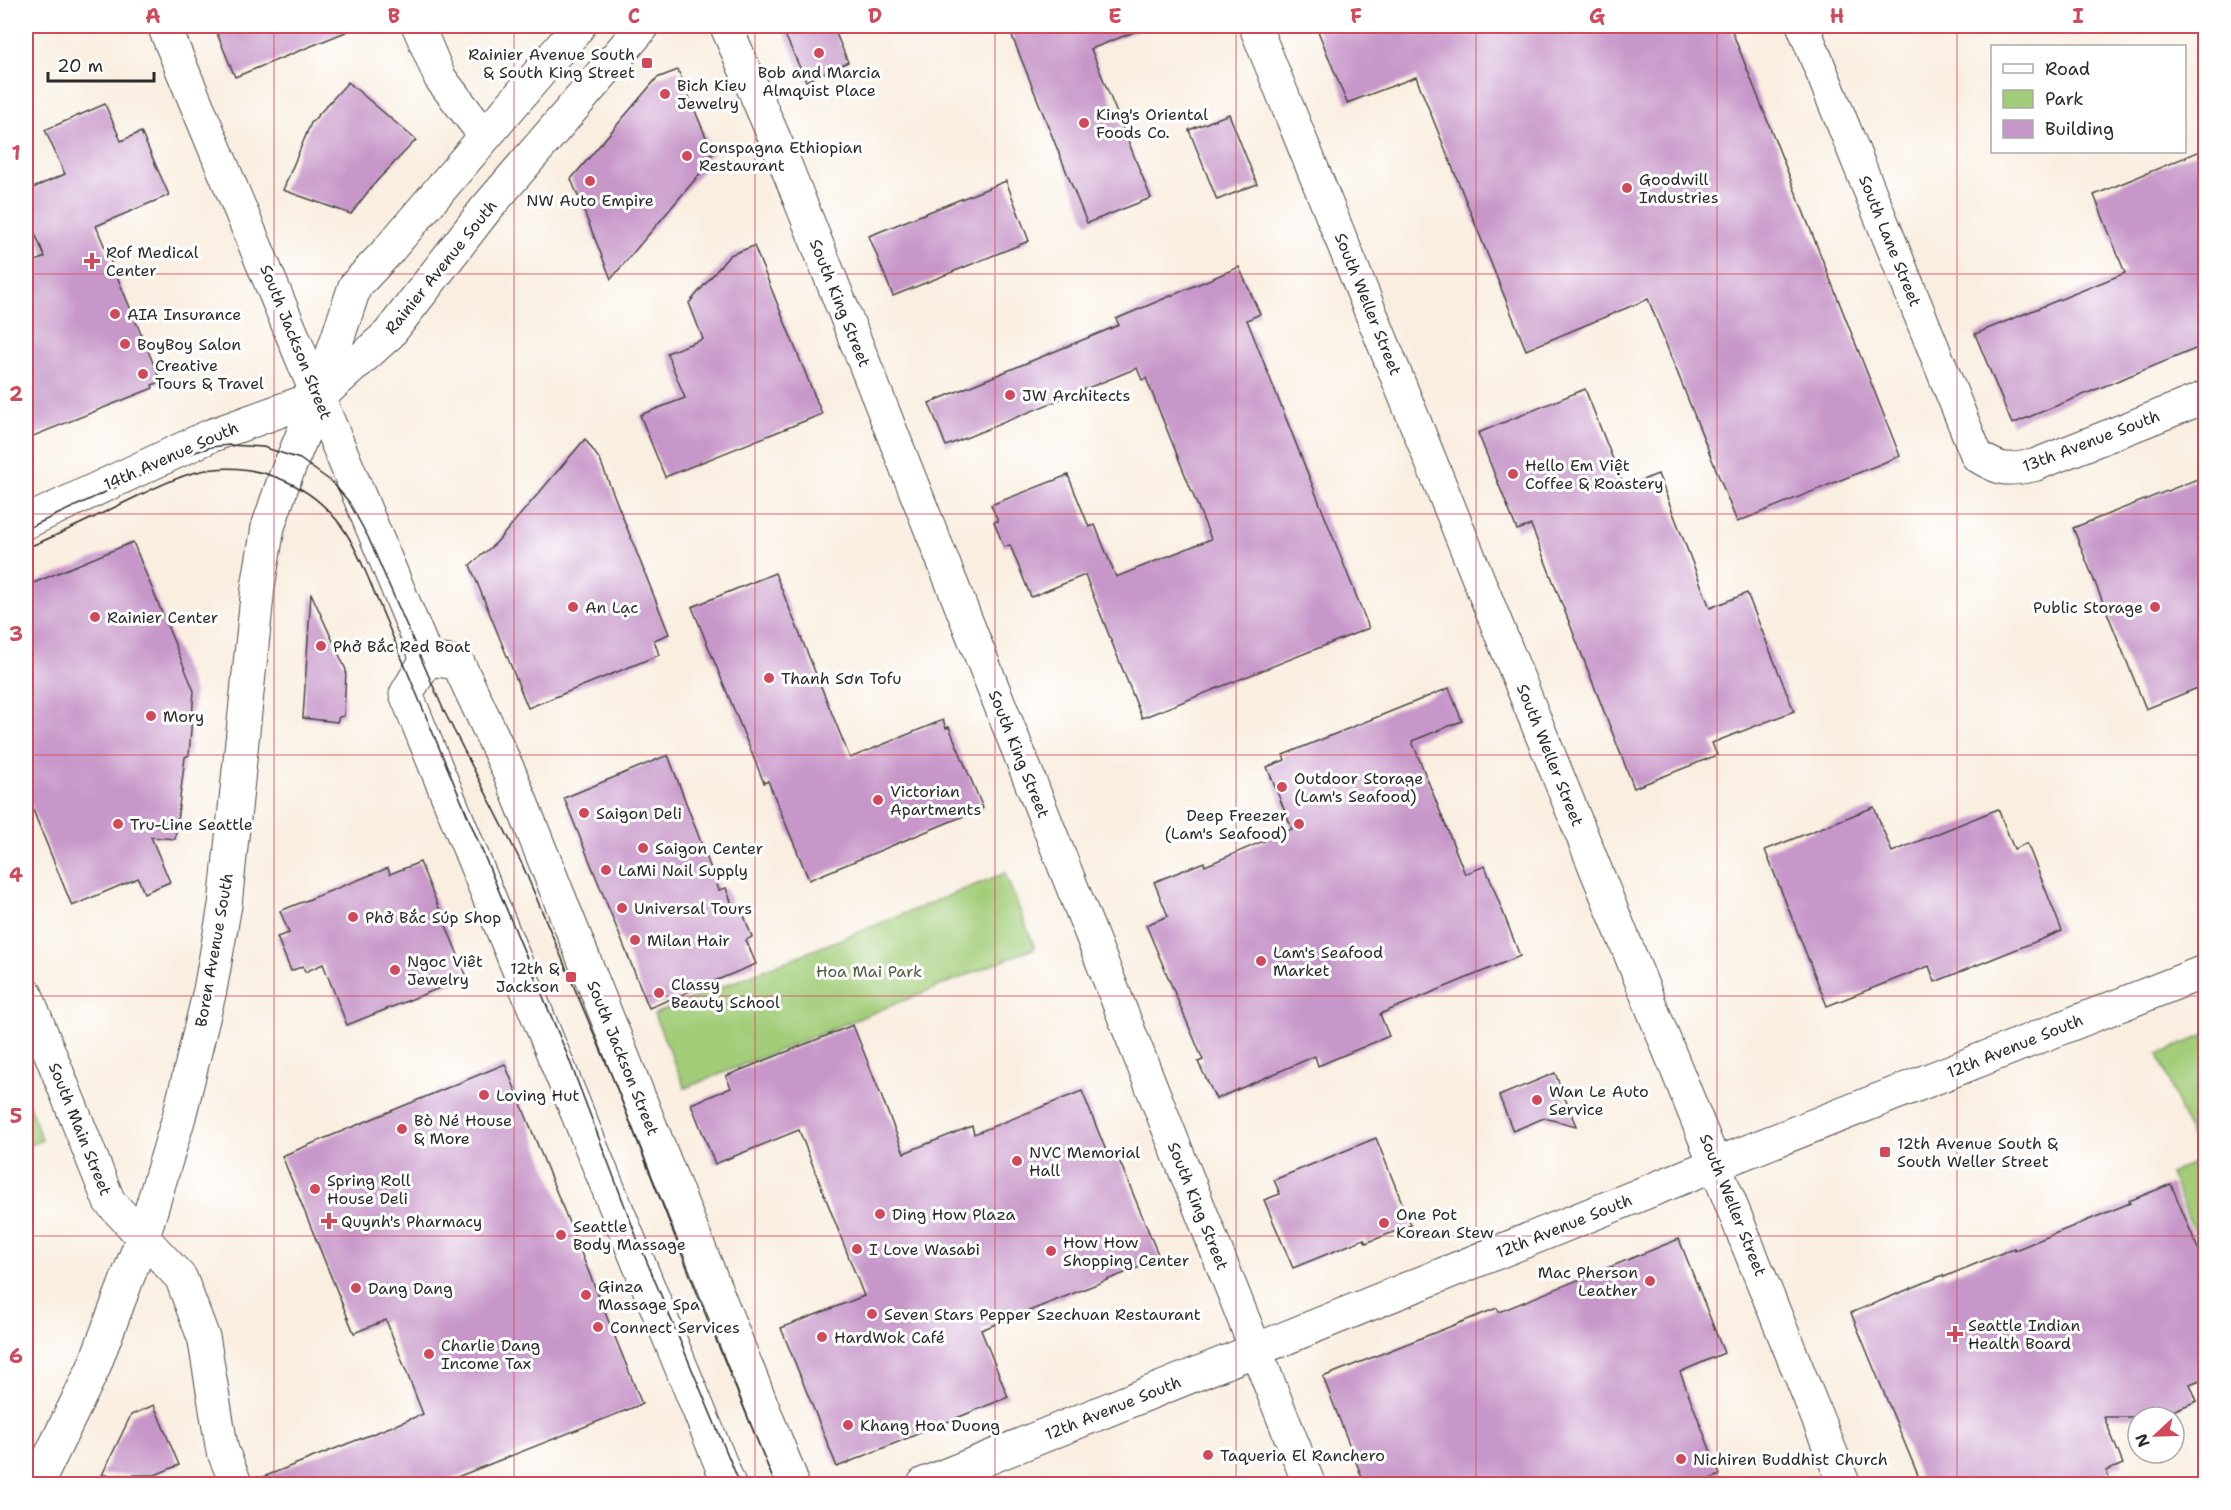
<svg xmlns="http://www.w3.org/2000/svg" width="2231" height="1510" viewBox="0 0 2231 1510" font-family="'Shantell Sans',sans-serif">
	<rect width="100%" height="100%" fill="#fff"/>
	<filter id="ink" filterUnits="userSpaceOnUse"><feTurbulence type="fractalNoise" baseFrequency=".0167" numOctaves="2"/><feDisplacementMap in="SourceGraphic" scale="12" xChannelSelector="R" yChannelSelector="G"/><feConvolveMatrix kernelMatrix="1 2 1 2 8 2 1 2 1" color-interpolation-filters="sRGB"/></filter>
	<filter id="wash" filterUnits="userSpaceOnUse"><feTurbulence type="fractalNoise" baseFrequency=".008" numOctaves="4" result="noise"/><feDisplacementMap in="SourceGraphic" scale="24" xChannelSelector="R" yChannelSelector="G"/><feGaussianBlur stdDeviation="1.35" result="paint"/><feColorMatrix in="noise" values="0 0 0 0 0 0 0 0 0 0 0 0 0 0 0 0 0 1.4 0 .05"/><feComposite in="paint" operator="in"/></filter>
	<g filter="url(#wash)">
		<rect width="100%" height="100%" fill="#f9eee0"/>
		<g fill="#a3cd79" stroke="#677c52" stroke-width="1.5">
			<polygon points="1005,873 1035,948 685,1088 654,1014"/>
			<polygon points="2205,1035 2206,1246 2201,1249 2170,1173 2200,1160 2158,1054"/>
			<polygon points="26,1097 42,1140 26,1147"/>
		</g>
		<g id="blocks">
			<g fill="#c797c9">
				<polygon points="214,26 358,26 358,27 235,77"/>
				<polygon points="781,26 833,26 848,62 806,81"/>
				<polygon points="1008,26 1147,26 1147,27 1091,49 1151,198 1087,223"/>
				<polygon points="1316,26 1730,26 1900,456 1737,522 1648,299 1526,350 1416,77 1347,103"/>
				<polygon points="678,70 713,154 707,157 709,163 611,279 571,179 657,78"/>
				<polygon points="348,82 416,140 373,185 351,214 283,190 311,123"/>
				<polygon points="105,104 121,141 141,132 169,195 96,226 161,382 152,385 153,388 26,439 26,265 45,257 26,212 26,191 65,174 45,130"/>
				<polygon points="1229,114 1257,184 1217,200 1189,130"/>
				<polygon points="2205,149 2205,345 2012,424 1975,334 2125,273 2094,195"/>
				<polygon points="1006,181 1029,241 893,296 869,236"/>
				<polygon points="754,246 822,414 665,477 640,415 685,398 667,353 703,339 689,303 730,255"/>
				<polygon points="1239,267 1260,314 1247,320 1369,628 1142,718 1085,575 1031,597 1010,545 1004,547 994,522 998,521 991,505 1068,475 1089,527 1095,525 1116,577 1211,539 1146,378 1142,380 1137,368 946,446 929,403 1119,325 1116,319"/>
				<polygon points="1585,389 1624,487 1658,474 1710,608 1747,593 1794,711 1712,743 1717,755 1634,788 1531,525 1517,530 1478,433"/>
				<polygon points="585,439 600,460 669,634 654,640 659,655 528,708 470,565 496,543"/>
				<polygon points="2205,476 2205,685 2146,709 2073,528"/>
				<polygon points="133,542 194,691 189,755 185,757 175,839 151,837 170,882 144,893 138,878 72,906 26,793 26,586"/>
				<polygon points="775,573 850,758 943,720 946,728 949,727 983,808 809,880 768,781 764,783 692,607"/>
				<polygon points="311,593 346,670 344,716 339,717 337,722 303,718"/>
				<polygon points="1449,688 1462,721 1412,741 1465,874 1485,866 1520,956 1380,1014 1389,1036 1318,1066 1315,1056 1216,1099 1198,1062 1203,1060 1146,925 1168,916 1154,882 1204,862 1205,866 1292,829 1267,767 1285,760 1283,755"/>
				<polygon points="668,755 719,890 726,888 733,907 740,905 752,937 746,940 756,964 649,1008 564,798"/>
				<polygon points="1874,807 1892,852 1998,809 2014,849 2027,843 2062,931 1935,982 1929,966 1827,1006 1765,850"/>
				<polygon points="420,862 467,977 347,1025 323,964 305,972 303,966 291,971 277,937 289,933 280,911 388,868 390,874"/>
				<polygon points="853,1025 904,1153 972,1126 974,1134 1082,1091 1109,1158 1117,1155 1160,1259 981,1330 1008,1397 837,1467 781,1328 864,1296 799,1130 715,1164 691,1104 731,1088 726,1076"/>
				<polygon points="505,1064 642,1404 437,1485 254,1485 253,1481 423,1414 386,1320 354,1333 282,1156"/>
				<polygon points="1555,1073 1576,1126 1544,1118 1513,1131 1499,1096"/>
				<polygon points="1376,1138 1411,1225 1366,1243 1364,1239 1293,1268 1264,1200 1280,1194 1274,1180"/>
				<polygon points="2171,1184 2205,1266 2205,1378 2190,1384 2197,1401 2158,1417 2104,1417 2123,1464 2106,1471 2112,1485 1922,1485 1851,1313 1943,1275 1944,1277 2014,1248 2015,1250 2130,1203 2129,1201"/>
				<polygon points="1679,1239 1724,1353 1680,1372 1720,1475 1696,1485 1365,1485 1323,1377 1497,1308 1499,1312"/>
				<polygon points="154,1405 179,1465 155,1475 102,1475 131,1415"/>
			</g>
		</g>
	</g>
	<g filter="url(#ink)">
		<use href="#blocks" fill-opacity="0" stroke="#4a4846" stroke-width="1.5"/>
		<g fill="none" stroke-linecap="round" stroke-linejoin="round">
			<g stroke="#4a4846" stroke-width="34">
				<g id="street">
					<polyline points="418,26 440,78 485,136"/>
					<polyline points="726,26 783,158 1309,1484"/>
					<polyline points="1255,26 1844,1484"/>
					<path d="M1803 26 1977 456C2001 471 2007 471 2035 465L2206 397"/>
					<polyline points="26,993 109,1201 181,1278 204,1339 222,1449 236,1484"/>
				</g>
			</g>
			<g stroke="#4a4846" stroke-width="35">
				<g id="secondary">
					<polyline points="164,26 427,659"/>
					<polyline points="26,522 210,436 318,397"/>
					<polyline points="427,659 458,663 510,774 790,1476 789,1484"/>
					<polyline points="427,659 406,694 729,1484"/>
					<polyline points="924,1484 1716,1164 2206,971"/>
				</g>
			</g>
			<g stroke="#4a4846" stroke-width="35">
				<g id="primary">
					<polyline points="320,396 389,334 485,210 643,26"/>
					<polyline points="37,1484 93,1369 143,1237 179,1117 210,990 225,905 258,587 268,527 284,480 318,397 355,286 386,253 579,26"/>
				</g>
			</g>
			<use href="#street" stroke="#fff" stroke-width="32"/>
			<use href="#secondary" stroke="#fff" stroke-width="33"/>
			<use href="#primary" stroke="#fff" stroke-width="33"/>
			<g stroke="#2b2b2b" stroke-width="1.5">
				<polyline points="26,529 183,456 211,447 229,445 263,447 300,459 332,482 349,502 368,537 444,711 522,864 613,1079 703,1308 775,1484"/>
				<path d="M26 548C64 533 100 514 138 496 157 487 176 477 197 472 251 459 310 482 342 527 353 542 360 559 367 575L567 1054 637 1238 740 1484"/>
			</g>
		</g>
	</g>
	<path fill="none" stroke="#d1495b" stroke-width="1.5" stroke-opacity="0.55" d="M274 26V1484M514 26V1484M755 26V1484M995 26V1484M1236 26V1484M1476 26V1484M1717 26V1484M1957 26V1484M26 274H2206M26 514H2206M26 755H2206M26 996H2206M26 1236H2206"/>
	<g fill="#d1495b" stroke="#fff" stroke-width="2">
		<circle cx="819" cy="53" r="6"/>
		<rect x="641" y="57" width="12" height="12" rx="3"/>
		<circle cx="665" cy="94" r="6"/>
		<circle cx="1084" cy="123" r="6"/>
		<circle cx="687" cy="156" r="6"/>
		<circle cx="590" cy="181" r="6"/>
		<circle cx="1627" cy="188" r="6"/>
		<path d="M89 252h6v6h6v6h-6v6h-6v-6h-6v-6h6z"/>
		<circle cx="115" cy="314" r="6"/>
		<circle cx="125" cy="344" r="6"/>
		<circle cx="143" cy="374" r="6"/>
		<circle cx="1010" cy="395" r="6"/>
		<circle cx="1513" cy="474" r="6"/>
		<circle cx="573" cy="607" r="6"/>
		<circle cx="2155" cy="607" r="6"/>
		<circle cx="95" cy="617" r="6"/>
		<circle cx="321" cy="646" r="6"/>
		<circle cx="769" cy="678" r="6"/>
		<circle cx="151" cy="716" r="6"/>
		<circle cx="1282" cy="787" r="6"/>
		<circle cx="878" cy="800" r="6"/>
		<circle cx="584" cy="813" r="6"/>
		<circle cx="118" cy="824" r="6"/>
		<circle cx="1299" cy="824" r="6"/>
		<circle cx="643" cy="848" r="6"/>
		<circle cx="606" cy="870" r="6"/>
		<circle cx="622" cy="908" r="6"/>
		<circle cx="353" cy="917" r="6"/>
		<circle cx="635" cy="940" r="6"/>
		<circle cx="1261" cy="961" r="6"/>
		<circle cx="395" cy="970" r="6"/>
		<rect x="565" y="971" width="12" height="12" rx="3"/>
		<circle cx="659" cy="993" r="6"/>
		<circle cx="484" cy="1095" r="6"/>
		<circle cx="1537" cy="1100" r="6"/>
		<circle cx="402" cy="1129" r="6"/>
		<rect x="1879" y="1146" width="12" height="12" rx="3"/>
		<circle cx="1017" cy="1161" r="6"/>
		<circle cx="315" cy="1189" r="6"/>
		<circle cx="880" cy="1214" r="6"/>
		<path d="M326 1212h6v6h6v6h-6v6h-6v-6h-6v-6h6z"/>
		<circle cx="1384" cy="1223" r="6"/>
		<circle cx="561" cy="1235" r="6"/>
		<circle cx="857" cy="1249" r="6"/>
		<circle cx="1051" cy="1251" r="6"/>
		<circle cx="1650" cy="1281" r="6"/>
		<circle cx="356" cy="1288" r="6"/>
		<circle cx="586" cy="1295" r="6"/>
		<circle cx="872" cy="1314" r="6"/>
		<circle cx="598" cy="1327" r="6"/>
		<path d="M1952 1325h6v6h6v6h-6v6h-6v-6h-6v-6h6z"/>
		<circle cx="822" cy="1337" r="6"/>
		<circle cx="429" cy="1354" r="6"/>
		<circle cx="848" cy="1425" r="6"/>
		<circle cx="1208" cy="1455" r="6"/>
		<circle cx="1681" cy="1459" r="6"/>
	</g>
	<g text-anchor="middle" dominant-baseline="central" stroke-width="6" stroke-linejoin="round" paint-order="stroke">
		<g font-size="16" fill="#2b2b2b" stroke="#fff" text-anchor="start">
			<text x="635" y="54" text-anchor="end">Rainier Avenue South<tspan x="635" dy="18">&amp; South King Street</tspan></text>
			<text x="819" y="72" text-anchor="middle">Bob and Marcia<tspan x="819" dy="18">Almquist Place</tspan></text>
			<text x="677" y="85">Bich Kieu<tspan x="677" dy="18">Jewelry</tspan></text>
			<text x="1096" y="114">King's Oriental<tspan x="1096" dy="18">Foods Co.</tspan></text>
			<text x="699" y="147">Conspagna Ethiopian<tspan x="699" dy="18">Restaurant</tspan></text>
			<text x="1639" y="179">Goodwill<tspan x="1639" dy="18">Industries</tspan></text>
			<text x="590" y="200" text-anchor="middle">NW Auto Empire</text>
			<text x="106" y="252">Rof Medical<tspan x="106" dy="18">Center</tspan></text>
			<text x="127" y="314">AIA Insurance</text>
			<text x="137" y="344">BoyBoy Salon</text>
			<text x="155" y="365">Creative<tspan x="155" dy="18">Tours &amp; Travel</tspan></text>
			<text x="1022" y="395">JW Architects</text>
			<text x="1525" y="465">Hello Em Việt<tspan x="1525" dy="18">Coffee &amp; Roastery</tspan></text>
			<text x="585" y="607">An Lạc</text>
			<text x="2143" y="607" text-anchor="end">Public Storage</text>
			<text x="107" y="617">Rainier Center</text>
			<text x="333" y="646">Phở Bắc Red Boat</text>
			<text x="781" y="678">Thanh Sơn Tofu</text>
			<text x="163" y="716">Mory</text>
			<text x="1294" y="778">Outdoor Storage<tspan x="1294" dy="18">(Lam's Seafood)</tspan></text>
			<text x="890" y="791">Victorian<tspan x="890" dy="18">Apartments</tspan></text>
			<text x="596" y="813">Saigon Deli</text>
			<text x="1287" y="815" text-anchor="end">Deep Freezer<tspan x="1287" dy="18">(Lam's Seafood)</tspan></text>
			<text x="130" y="824">Tru-Line Seattle</text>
			<text x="655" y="848">Saigon Center</text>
			<text x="618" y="870">LaMi Nail Supply</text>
			<text x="634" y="908">Universal Tours</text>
			<text x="365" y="917">Phở Bắc Súp Shop</text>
			<text x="647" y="940">Milan Hair</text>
			<text x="1273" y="952">Lam's Seafood<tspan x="1273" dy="18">Market</tspan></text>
			<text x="407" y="961">Ngoc Viêt<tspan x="407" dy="18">Jewelry</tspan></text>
			<text x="559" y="968" text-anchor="end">12th &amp;<tspan x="559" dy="18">Jackson</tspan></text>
			<text x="671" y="984">Classy<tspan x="671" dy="18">Beauty School</tspan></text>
			<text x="1549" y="1091">Wan Le Auto<tspan x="1549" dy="18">Service</tspan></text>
			<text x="496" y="1095">Loving Hut</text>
			<text x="414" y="1120">Bò Né House<tspan x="414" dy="18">&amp; More</tspan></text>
			<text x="1897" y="1143">12th Avenue South &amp;<tspan x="1897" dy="18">South Weller Street</tspan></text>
			<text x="1029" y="1152">NVC Memorial<tspan x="1029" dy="18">Hall</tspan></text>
			<text x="327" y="1180">Spring Roll<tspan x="327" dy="18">House Deli</tspan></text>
			<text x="892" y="1214">Ding How Plaza</text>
			<text x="1396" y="1214">One Pot<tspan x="1396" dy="18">Korean Stew</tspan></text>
			<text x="341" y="1221">Quynh's Pharmacy</text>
			<text x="573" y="1226">Seattle<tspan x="573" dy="18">Body Massage</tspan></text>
			<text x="1063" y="1242">How How<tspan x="1063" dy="18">Shopping Center</tspan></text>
			<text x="869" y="1249">I Love Wasabi</text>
			<text x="1638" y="1272" text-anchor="end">Mac Pherson<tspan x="1638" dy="18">Leather</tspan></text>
			<text x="598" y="1286">Ginza<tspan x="598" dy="18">Massage Spa</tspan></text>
			<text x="368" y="1288">Dang Dang</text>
			<text x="884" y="1314">Seven Stars Pepper Szechuan Restaurant</text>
			<text x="1968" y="1325">Seattle Indian<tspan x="1968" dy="18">Health Board</tspan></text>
			<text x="610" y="1327">Connect Services</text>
			<text x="834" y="1337">HardWok Café</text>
			<text x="441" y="1345">Charlie Dang<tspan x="441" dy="18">Income Tax</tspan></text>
			<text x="860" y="1425">Khang Hoa Duong</text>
			<text x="1220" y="1455">Taqueria El Ranchero</text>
			<text x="1693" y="1459">Nichiren Buddhist Church</text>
		</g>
		<g font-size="16" fill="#2b2b2b" stroke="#fff">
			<text transform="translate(1890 241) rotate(68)">South Lane Street</text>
			<text transform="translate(441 267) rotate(-51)">Rainier Avenue South</text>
			<text transform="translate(840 303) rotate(68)">South King Street</text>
			<text transform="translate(1368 304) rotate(68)">South Weller Street</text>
			<text transform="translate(296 342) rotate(68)">South Jackson Street</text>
			<text transform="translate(2091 441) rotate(-21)">13th Avenue South</text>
			<text transform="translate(171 456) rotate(-24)">14th Avenue South</text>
			<text transform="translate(1019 754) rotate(68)">South King Street</text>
			<text transform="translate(1550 755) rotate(68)">South Weller Street</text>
			<text transform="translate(214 950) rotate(-80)">Boren Avenue South</text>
			<text transform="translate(2015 1046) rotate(-22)">12th Avenue South</text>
			<text transform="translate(623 1058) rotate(68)">South Jackson Street</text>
			<text transform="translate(80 1129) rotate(68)">South Main Street</text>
			<text transform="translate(1733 1205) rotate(68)">South Weller Street</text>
			<text transform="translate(1198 1206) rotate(68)">South King Street</text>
			<text transform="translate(1564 1226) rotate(-22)">12th Avenue South</text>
			<text transform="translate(1113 1408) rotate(-22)">12th Avenue South</text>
		</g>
		<g font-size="16" fill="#4f5c42" stroke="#fff">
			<text x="869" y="971">Hoa Mai Park</text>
		</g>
	</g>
	<rect width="2231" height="1510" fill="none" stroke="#fff" stroke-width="66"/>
	<rect x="1991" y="45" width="195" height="108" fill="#ffffff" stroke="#aaaaaa" stroke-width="1.5"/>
	<rect x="2003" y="64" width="30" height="9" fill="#ffffff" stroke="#aaaaaa" stroke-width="1.5"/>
	<text x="2045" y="75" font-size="18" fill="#2b2b2b">Road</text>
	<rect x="2003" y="90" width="30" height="18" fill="#a3cd79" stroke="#aaaaaa" stroke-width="1.5"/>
	<text x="2045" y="105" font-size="18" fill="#2b2b2b">Park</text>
	<rect x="2003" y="120" width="30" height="18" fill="#c797c9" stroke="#aaaaaa" stroke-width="1.5"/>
	<text x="2045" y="135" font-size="18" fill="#2b2b2b">Building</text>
	<g transform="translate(2156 1435) rotate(248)"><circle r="28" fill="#ffffff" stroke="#aaaaaa" stroke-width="1.5"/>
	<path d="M0-4.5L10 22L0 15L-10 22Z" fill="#d1495b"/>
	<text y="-9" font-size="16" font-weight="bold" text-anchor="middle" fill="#2b2b2b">N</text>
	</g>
	<path d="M48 72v9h106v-9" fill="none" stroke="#2b2b2b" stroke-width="3"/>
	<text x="57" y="72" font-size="18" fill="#2b2b2b" stroke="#ffffff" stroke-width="4.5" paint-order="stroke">20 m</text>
	<rect x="33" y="33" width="2165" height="1444" fill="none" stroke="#d1495b" stroke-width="2"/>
	<g font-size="20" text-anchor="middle" font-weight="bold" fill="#d1495b">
		<text x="153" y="23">A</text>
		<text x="394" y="23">B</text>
		<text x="634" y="23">C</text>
		<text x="875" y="23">D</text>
		<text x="1115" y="23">E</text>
		<text x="1356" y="23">F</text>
		<text x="1597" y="23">G</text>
		<text x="1837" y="23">H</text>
		<text x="2078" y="23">I</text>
		<text x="16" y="160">1</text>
		<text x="16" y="401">2</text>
		<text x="16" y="641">3</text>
		<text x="16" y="882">4</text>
		<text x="16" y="1123">5</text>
		<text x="16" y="1363">6</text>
	</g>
</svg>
